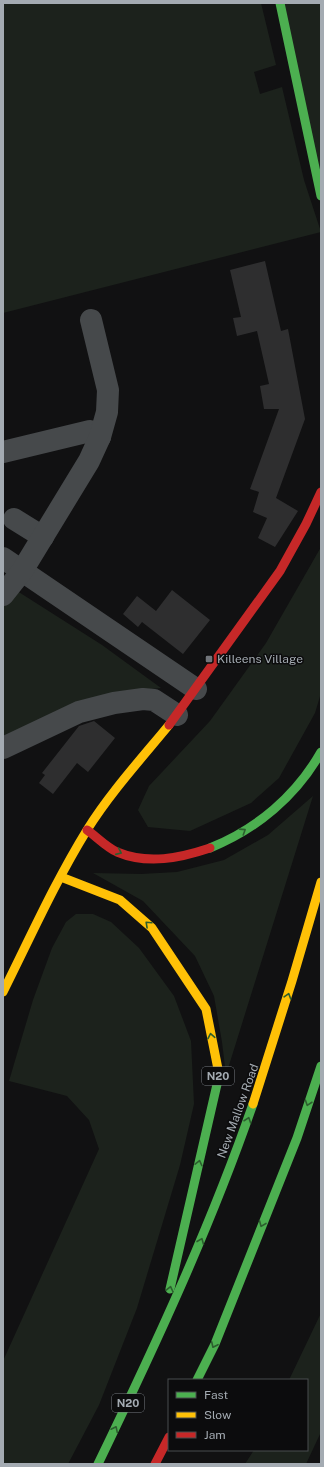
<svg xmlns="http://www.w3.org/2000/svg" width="324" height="1467" viewBox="0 0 324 1467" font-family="'Public Sans',sans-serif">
	<rect width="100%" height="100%" fill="#111112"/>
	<g fill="#1c221c">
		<polygon points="3,3 261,3 276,65 254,72 260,94 282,87 304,180 321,232 3,313"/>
		<polygon points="280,3 321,3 321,192"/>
		<polygon points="321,547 321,693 315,713 279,778 251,803 190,831 148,827 138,810 149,786 210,721 266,643"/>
		<polygon points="3,582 102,645 161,688 143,690 3,740"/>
		<polygon points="313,796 226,1075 222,1042 214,996 195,956 143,901 93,873 141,874 177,872 224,860 268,835"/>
		<polygon points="76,914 93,914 111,922 139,948 174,996 191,1041 194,1104 180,1165 137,1308 99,1405 68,1464 3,1464 3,1361 99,1149 89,1120 67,1096 9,1081 33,1000 52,948 66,922"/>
		<polygon points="321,1313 321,1432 306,1464 245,1464 254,1450 307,1450 307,1380 289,1380"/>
	</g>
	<g fill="#2e2e2f">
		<polygon points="265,261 281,331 288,329 305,419 276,498 298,511 275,547 258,538 267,518 253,512 259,492 250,489 279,409 264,409 260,386 269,384 257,331 237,336 233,318 241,317 230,270"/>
		<polygon points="172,590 210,620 183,654 142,622 138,627 123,614 137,596 156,611"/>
		<polygon points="94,721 115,738 88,772 77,763 53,794 39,783 45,775 42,773 79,726"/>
	</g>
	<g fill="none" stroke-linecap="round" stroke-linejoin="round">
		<g stroke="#46494b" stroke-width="22">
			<polyline points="3,452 90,431 100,437"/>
			<polyline points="14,519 43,537"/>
			<polyline points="3,558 196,689"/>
			<polyline points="3,595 22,571 89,461 100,437 107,412 108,390 91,320"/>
			<polyline points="3,748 79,712 114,703 143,699 154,700 177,715"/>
		</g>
		<g stroke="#4caf50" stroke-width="9">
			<polyline points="280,3 321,196"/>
			<path d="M210 848C257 829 296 796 321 752"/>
			<polyline points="170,1289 218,1080"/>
			<polyline points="197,1380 215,1344 297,1138 321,1066"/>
			<path d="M98 1464C155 1346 210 1228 253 1104"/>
		</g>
		<g stroke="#ffc107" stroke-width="9">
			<polyline points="61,877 120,900 152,928 206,1009 219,1074 218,1080"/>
			<path d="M3 992C30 938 55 882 87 830 110 793 141 759 169 725"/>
			<polyline points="253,1104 292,981 321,882"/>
		</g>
		<g stroke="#c62828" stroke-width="9">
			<polyline points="169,725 280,571 306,524 321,492"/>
			<path d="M87 830C97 837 106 847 117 852 148 865 180 858 210 848"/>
			<polyline points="155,1464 169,1437"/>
		</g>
	</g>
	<defs><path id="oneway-chevron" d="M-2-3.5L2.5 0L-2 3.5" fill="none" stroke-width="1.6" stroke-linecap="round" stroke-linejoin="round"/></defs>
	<g stroke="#2c5e2e">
		<use href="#oneway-chevron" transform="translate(243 831) rotate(-33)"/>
		<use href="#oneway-chevron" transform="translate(119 852) rotate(24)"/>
		<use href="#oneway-chevron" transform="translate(148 924) rotate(-137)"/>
		<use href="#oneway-chevron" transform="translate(288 996) rotate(-73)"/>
		<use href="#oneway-chevron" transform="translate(211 1036) rotate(-101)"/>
		<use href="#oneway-chevron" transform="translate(308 1103) rotate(109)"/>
		<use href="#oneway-chevron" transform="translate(248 1120) rotate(-71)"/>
		<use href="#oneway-chevron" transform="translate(199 1163) rotate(-77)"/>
		<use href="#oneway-chevron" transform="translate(262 1224) rotate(112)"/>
		<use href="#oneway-chevron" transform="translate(201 1241) rotate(-68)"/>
		<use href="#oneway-chevron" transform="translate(170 1289) rotate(-77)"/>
		<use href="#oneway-chevron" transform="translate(214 1345) rotate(115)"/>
		<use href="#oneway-chevron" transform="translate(115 1429) rotate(-64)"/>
	</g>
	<rect fill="#71757a" stroke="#0c0c0d" stroke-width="1.5" x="205" y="655" width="8" height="8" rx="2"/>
	<g text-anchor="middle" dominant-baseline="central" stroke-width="3" stroke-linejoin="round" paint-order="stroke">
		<g fill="#0c0c0d" stroke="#767b80" stroke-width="1">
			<rect x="202" y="1067" width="32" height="18" rx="3"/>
			<rect x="112" y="1394" width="32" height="18" rx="3"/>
		</g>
		<g font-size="11" font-weight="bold" fill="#a4abb2">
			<text x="218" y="1076">N20</text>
			<text x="128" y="1403">N20</text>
		</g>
		<g font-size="12" fill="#a4abb2" stroke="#0c0c0d" text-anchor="start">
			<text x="217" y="659">Killeens Village</text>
		</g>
		<g font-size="12" fill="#a4abb2" stroke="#0c0c0d">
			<text transform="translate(238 1111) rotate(-70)">New Mallow Road</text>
		</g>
	</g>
	<rect width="324" height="1467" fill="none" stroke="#a4abb2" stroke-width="8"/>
	<rect x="168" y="1379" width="140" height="72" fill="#0c0c0d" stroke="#494c4f"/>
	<rect x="176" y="1392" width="20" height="6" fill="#4caf50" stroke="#494c4f"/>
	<text x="204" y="1399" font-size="12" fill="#a4abb2">Fast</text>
	<rect x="176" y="1412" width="20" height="6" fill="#ffc107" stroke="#494c4f"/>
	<text x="204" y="1419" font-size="12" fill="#a4abb2">Slow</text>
	<rect x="176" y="1432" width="20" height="6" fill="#c62828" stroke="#494c4f"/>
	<text x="204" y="1439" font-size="12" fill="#a4abb2">Jam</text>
</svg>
